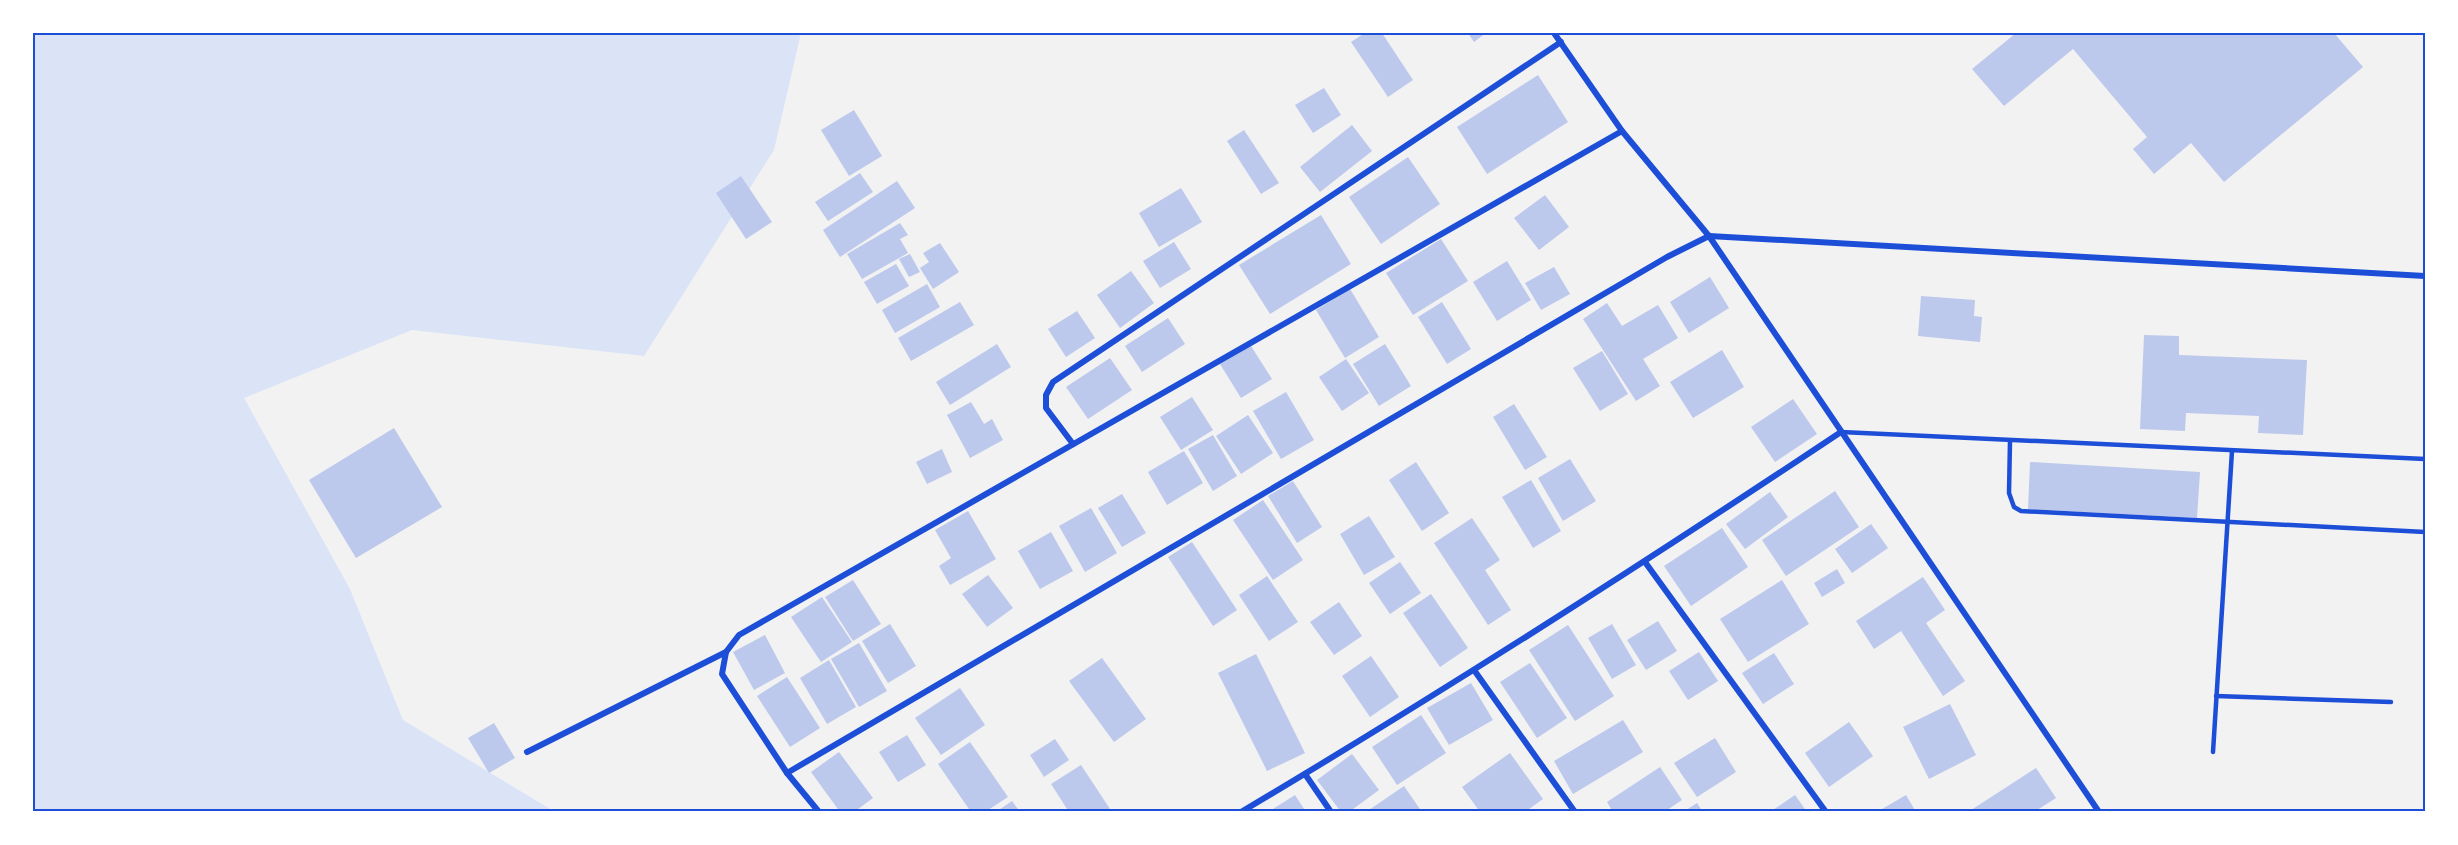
<svg xmlns="http://www.w3.org/2000/svg" width="2458" height="845" viewBox="0 0 2458 845" font-family="'PT Sans Narrow',sans-serif">
	<rect width="100%" height="100%" fill="#f2f2f2"/>
	<polygon fill="#dbe4f7" points="33,33 801,33 774,150 644,356 412,330 244,398 350,589 403,720 555,812 33,812"/>
	<g fill="#bdc9ec">
		<polygon points="1365,33 1382,33 1413,80 1388,97 1351,42"/>
		<polygon points="1468,33 1486,33 1474,42"/>
		<polygon points="2016,33 2334,33 2363,67 2224,182 2191,143 2154,174 2133,149 2147,137 2073,49 2004,106 1972,69"/>
		<polygon points="1538,75 1568,122 1487,174 1457,127"/>
		<polygon points="1324,88 1341,115 1313,133 1295,105"/>
		<polygon points="854,110 882,156 849,176 821,130"/>
		<polygon points="1352,125 1372,151 1320,192 1300,167"/>
		<polygon points="1244,130 1279,183 1261,194 1227,141"/>
		<polygon points="1408,157 1440,204 1381,244 1349,197"/>
		<polygon points="860,173 873,192 828,221 815,202"/>
		<polygon points="741,176 772,222 746,239 716,193"/>
		<polygon points="897,181 915,208 840,257 823,230"/>
		<polygon points="1181,188 1202,222 1159,247 1139,213"/>
		<polygon points="1545,195 1569,227 1539,250 1514,218"/>
		<polygon points="1321,215 1351,264 1270,314 1239,265"/>
		<polygon points="900,223 908,235 900,239 908,253 862,279 847,254"/>
		<polygon points="1441,239 1468,281 1413,315 1386,273"/>
		<polygon points="1174,242 1191,269 1160,288 1143,261"/>
		<polygon points="940,243 959,272 933,289 920,268 929,262 923,253"/>
		<polygon points="910,254 920,272 909,277 899,259"/>
		<polygon points="1507,261 1531,300 1497,321 1473,282"/>
		<polygon points="896,264 909,286 877,304 864,282"/>
		<polygon points="1554,267 1570,294 1541,310 1525,283"/>
		<polygon points="1131,271 1154,303 1120,328 1097,295"/>
		<polygon points="1710,277 1729,308 1689,333 1670,302"/>
		<polygon points="927,284 940,307 895,333 882,310"/>
		<polygon points="1350,289 1379,337 1345,358 1316,310"/>
		<polygon points="1921,296 1975,300 1974,316 1982,317 1980,342 1918,336"/>
		<polygon points="960,302 974,325 911,361 898,338"/>
		<polygon points="1442,302 1471,349 1447,364 1418,317"/>
		<polygon points="1607,303 1622,326 1658,305 1678,338 1643,359 1660,386 1636,401 1583,319"/>
		<polygon points="1077,311 1095,338 1066,357 1048,329"/>
		<polygon points="1168,318 1185,344 1142,372 1125,346"/>
		<polygon points="2144,335 2179,336 2179,355 2307,360 2303,435 2258,433 2259,416 2186,413 2185,431 2140,429"/>
		<polygon points="997,344 1011,367 950,405 936,382"/>
		<polygon points="1385,344 1411,386 1379,406 1353,364"/>
		<polygon points="1251,346 1272,379 1241,398 1220,364"/>
		<polygon points="1722,350 1744,387 1693,418 1670,382"/>
		<polygon points="1602,351 1628,394 1600,411 1573,368"/>
		<polygon points="1110,358 1132,390 1088,419 1066,387"/>
		<polygon points="1346,359 1369,393 1342,411 1319,377"/>
		<polygon points="1286,392 1314,440 1281,459 1253,411"/>
		<polygon points="1192,397 1213,430 1181,450 1160,417"/>
		<polygon points="1793,399 1817,434 1775,462 1751,427"/>
		<polygon points="971,402 984,424 992,419 1003,440 970,458 947,415"/>
		<polygon points="1514,404 1547,457 1525,470 1493,417"/>
		<polygon points="1248,415 1273,453 1241,474 1216,436"/>
		<polygon points="394,428 442,507 356,558 309,480"/>
		<polygon points="1213,435 1237,476 1213,491 1188,449"/>
		<polygon points="942,449 952,472 927,484 916,462"/>
		<polygon points="1184,451 1203,483 1167,505 1148,472"/>
		<polygon points="1570,459 1596,501 1563,521 1538,478"/>
		<polygon points="1416,462 1449,513 1422,531 1389,480"/>
		<polygon points="2030,462 2200,472 2197,518 2028,509"/>
		<polygon points="1531,480 1561,531 1533,548 1502,497"/>
		<polygon points="1293,481 1322,527 1297,543 1268,496"/>
		<polygon points="1835,491 1859,527 1786,576 1762,540"/>
		<polygon points="1770,492 1788,517 1745,549 1726,524"/>
		<polygon points="1122,494 1146,533 1122,547 1098,508"/>
		<polygon points="1263,500 1303,560 1273,580 1233,520"/>
		<polygon points="1091,508 1117,553 1085,572 1059,526"/>
		<polygon points="968,511 996,559 950,585 939,566 951,558 935,530"/>
		<polygon points="1369,516 1395,557 1364,575 1340,534"/>
		<polygon points="1472,518 1500,560 1485,570 1511,610 1488,625 1434,543"/>
		<polygon points="1871,524 1888,548 1852,573 1835,549"/>
		<polygon points="1722,528 1748,567 1691,606 1664,566"/>
		<polygon points="1051,532 1073,571 1040,589 1018,551"/>
		<polygon points="1192,542 1237,610 1213,626 1168,557"/>
		<polygon points="1400,562 1421,593 1390,614 1369,583"/>
		<polygon points="1837,569 1845,583 1822,597 1814,583"/>
		<polygon points="988,575 1013,608 987,627 962,594"/>
		<polygon points="1267,576 1298,622 1269,641 1239,595"/>
		<polygon points="1923,577 1945,610 1926,623 1965,681 1943,696 1901,631 1874,649 1856,621"/>
		<polygon points="853,580 881,624 853,641 825,597"/>
		<polygon points="1782,580 1809,624 1748,662 1720,619"/>
		<polygon points="1431,594 1468,648 1440,667 1403,613"/>
		<polygon points="822,597 852,642 821,662 791,617"/>
		<polygon points="1339,602 1362,636 1334,655 1310,622"/>
		<polygon points="1658,621 1677,651 1646,670 1627,640"/>
		<polygon points="890,624 916,666 888,683 862,641"/>
		<polygon points="1612,624 1636,665 1612,679 1588,638"/>
		<polygon points="1568,625 1614,696 1575,721 1529,650"/>
		<polygon points="765,635 785,673 754,690 733,652"/>
		<polygon points="859,643 887,691 859,707 831,659"/>
		<polygon points="1699,652 1718,681 1688,700 1669,671"/>
		<polygon points="1774,653 1794,684 1763,704 1742,673"/>
		<polygon points="1256,654 1305,753 1267,771 1218,673"/>
		<polygon points="1371,656 1399,697 1370,717 1342,676"/>
		<polygon points="1102,658 1146,719 1114,742 1069,681"/>
		<polygon points="829,660 856,707 827,724 800,678"/>
		<polygon points="1530,663 1567,718 1537,738 1500,682"/>
		<polygon points="787,677 820,728 790,747 757,696"/>
		<polygon points="1471,683 1493,720 1449,745 1427,708"/>
		<polygon points="960,688 985,725 941,755 915,718"/>
		<polygon points="1950,704 1976,755 1929,779 1903,727"/>
		<polygon points="1421,715 1446,753 1397,785 1372,747"/>
		<polygon points="1623,720 1643,752 1573,794 1554,761"/>
		<polygon points="1849,722 1873,756 1829,787 1805,753"/>
		<polygon points="494,723 515,758 489,773 468,738"/>
		<polygon points="907,735 926,765 898,782 879,752"/>
		<polygon points="1715,738 1736,772 1697,797 1674,763"/>
		<polygon points="1055,739 1069,760 1044,777 1030,755"/>
		<polygon points="970,742 1008,797 985,812 971,812 938,764"/>
		<polygon points="839,752 873,798 854,812 840,812 811,772"/>
		<polygon points="1510,753 1543,799 1525,812 1480,812 1462,787"/>
		<polygon points="1352,754 1379,790 1349,812 1341,812 1317,780"/>
		<polygon points="1081,765 1112,812 1069,812 1051,784"/>
		<polygon points="1660,767 1682,800 1664,812 1613,812 1607,802"/>
		<polygon points="2036,768 2056,798 2034,812 1968,812"/>
		<polygon points="1404,786 1422,812 1366,812"/>
		<polygon points="1295,795 1306,812 1268,812"/>
		<polygon points="1795,795 1807,812 1770,812"/>
		<polygon points="1906,795 1916,812 1877,812"/>
		<polygon points="1012,801 1020,812 996,812"/>
		<polygon points="1697,803 1703,812 1683,812"/>
	</g>
	<g fill="none" stroke-linecap="round" stroke-linejoin="round">
		<g stroke="#1d4ed8" stroke-width="4.5">
			<polyline points="1841,432 2425,459"/>
			<polyline points="2010,441 2009,493 2014,507 2021,511 2425,532"/>
			<polyline points="2216,696 2391,702"/>
			<polyline points="2213,752 2232,451"/>
		</g>
		<g stroke="#1d4ed8" stroke-width="6">
			<polyline points="1554,33 1622,131 1709,236 2099,812"/>
			<polyline points="1709,236 2425,276"/>
			<polyline points="1073,444 1046,408 1046,395 1053,382 1561,42"/>
			<polyline points="1645,562 1826,812"/>
			<polyline points="1474,670 1575,812"/>
			<polyline points="527,752 726,652"/>
			<polyline points="787,773 1667,257 1709,236"/>
			<polyline points="1305,774 1331,812"/>
			<polyline points="819,812 787,773 722,674 726,652 739,635 1622,131"/>
			<path d="M1241 812C1445 691 1644 563 1841 432"/>
		</g>
	</g>
	<rect width="2458" height="845" fill="none" stroke="#ffffff" stroke-width="69"/>
	<rect x="34" y="34" width="2390" height="776" fill="none" stroke="#1d4ed8" stroke-width="2"/>
</svg>
